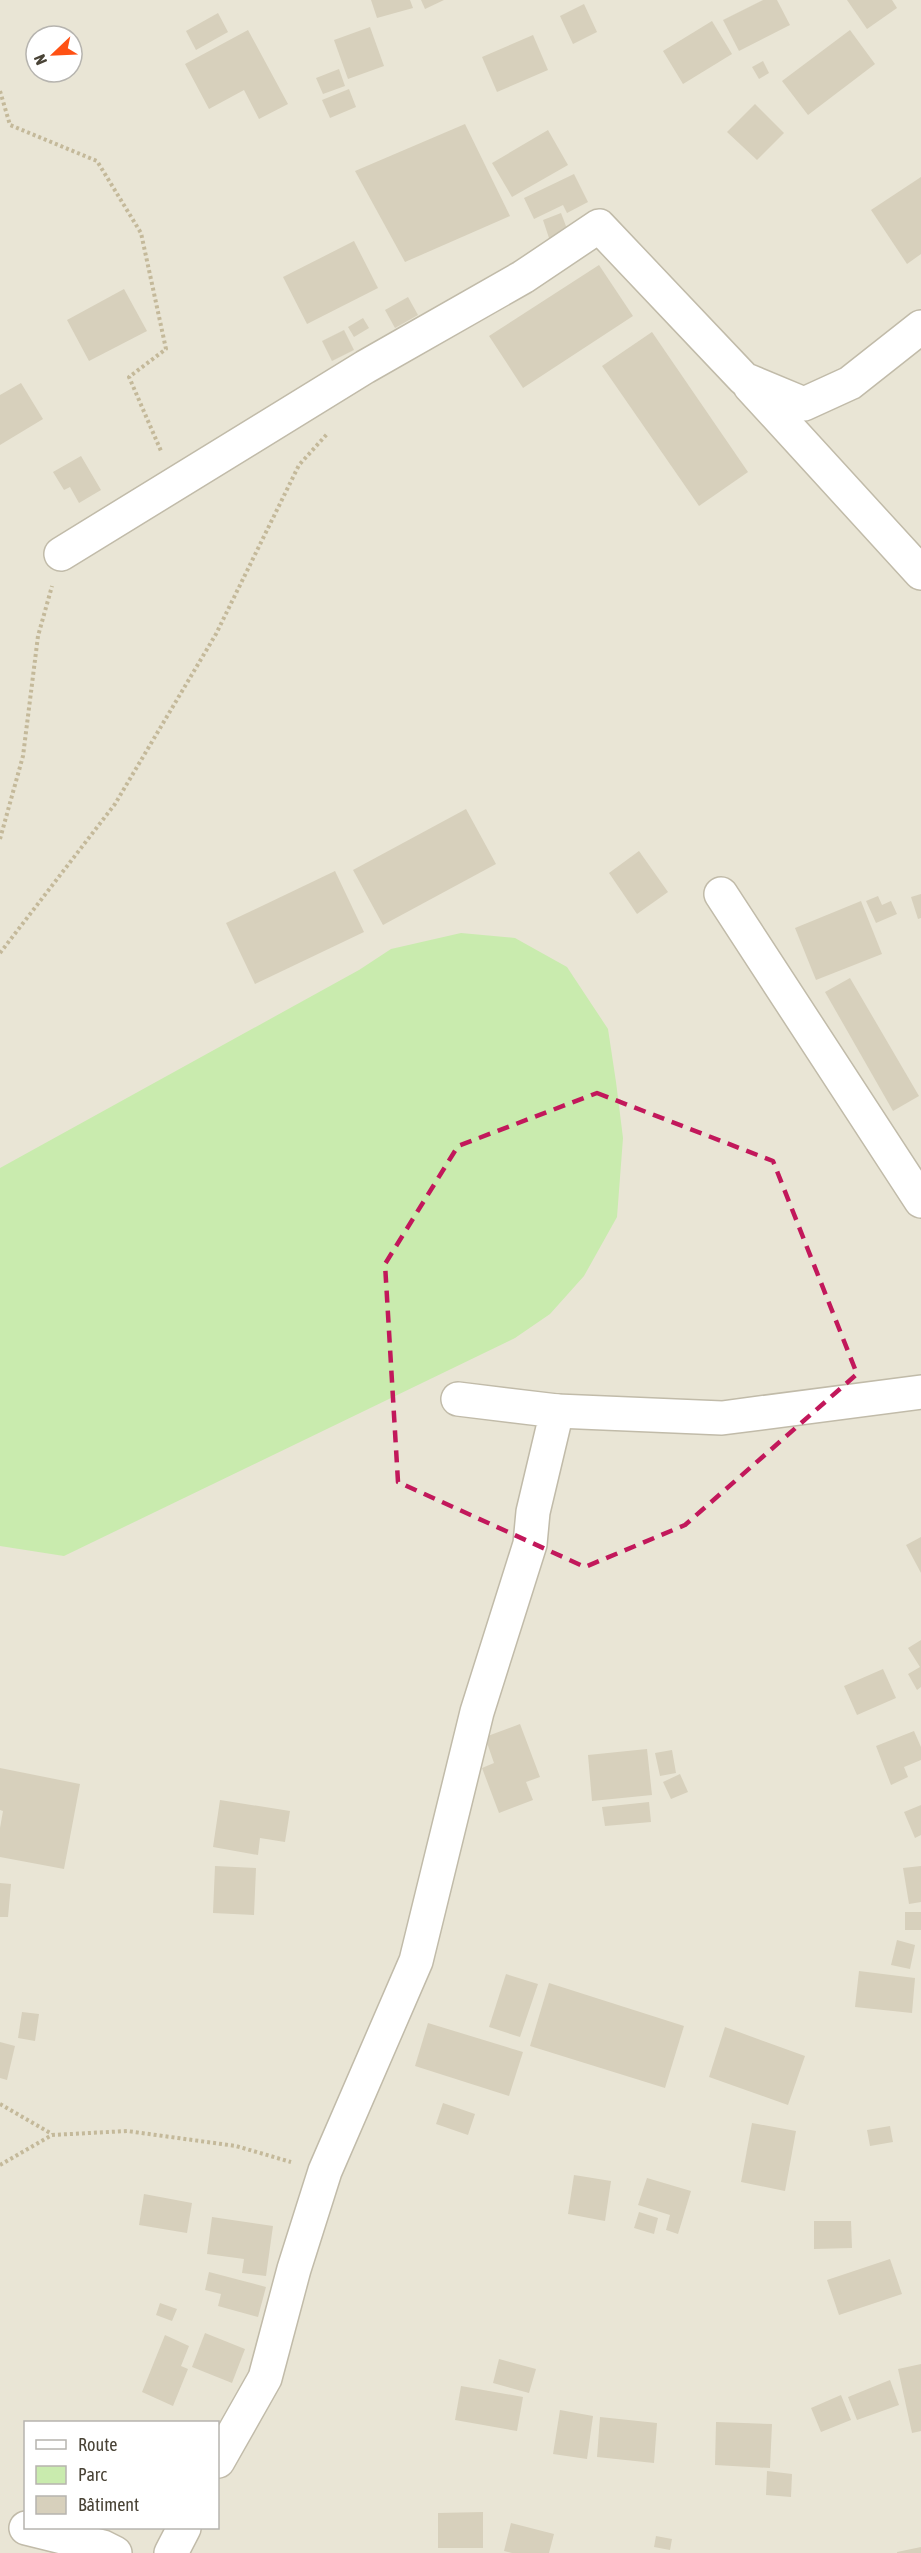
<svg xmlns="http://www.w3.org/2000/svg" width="921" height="2553" viewBox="0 0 921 2553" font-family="'Asap Condensed',sans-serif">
	<rect width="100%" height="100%" fill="#f5f2e8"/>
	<path fill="#e9e5d5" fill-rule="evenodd" d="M0 0H921V2553H0ZM36 36H72V72H36ZM26 2422H218V2528H26Z"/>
	<polygon fill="#c9ebae" points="461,933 515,938 567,967 608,1029 616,1082 623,1138 617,1217 584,1276 550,1314 515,1338 64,1556 0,1546 0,1168 359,970 391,949"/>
	<g fill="#d7d0bc">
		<polygon points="371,0 410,0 413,8 377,18"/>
		<polygon points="421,0 444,0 425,9"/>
		<polygon points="763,0 777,0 790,25 739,51 723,20"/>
		<polygon points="847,0 892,0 897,8 867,29"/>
		<polygon points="584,4 597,32 573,44 560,16"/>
		<polygon points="218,13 228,32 196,50 186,31"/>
		<polygon points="712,21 732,54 683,84 663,51"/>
		<polygon points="370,27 384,66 348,79 334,40"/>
		<polygon points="248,30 288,104 259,119 244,90 209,109 185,64"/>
		<polygon points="850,30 875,64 808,115 782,81"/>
		<polygon points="533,35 548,70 497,92 482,57"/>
		<polygon points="763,61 769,73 759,79 752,67"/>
		<polygon points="339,69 345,86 323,94 316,78"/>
		<polygon points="349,89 356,107 330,118 322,100"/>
		<polygon points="755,104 784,133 757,160 727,132"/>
		<polygon points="465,124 510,216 405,262 355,171"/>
		<polygon points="548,130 568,165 512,197 492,163"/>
		<polygon points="574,174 588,202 567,213 563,205 534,219 524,198"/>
		<polygon points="921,177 921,254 907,264 871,210"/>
		<polygon points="561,213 569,234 550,241 543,220"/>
		<polygon points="354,241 378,288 307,324 283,277"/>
		<polygon points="599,265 633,316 523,388 489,336"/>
		<polygon points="124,289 147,331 89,361 67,320"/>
		<polygon points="408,297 418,315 395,328 385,310"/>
		<polygon points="363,318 369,328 354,337 348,327"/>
		<polygon points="344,330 354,350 332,361 322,341"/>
		<polygon points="652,332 748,472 699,506 602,366"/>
		<polygon points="21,383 43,419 0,445 0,395"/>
		<polygon points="81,456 101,490 79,503 70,487 64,490 53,472"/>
		<polygon points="466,809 496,864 383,925 353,870"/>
		<polygon points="639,851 668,892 637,914 609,873"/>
		<polygon points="335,871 364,932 255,984 226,923"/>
		<polygon points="921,894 921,918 918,919 911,897"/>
		<polygon points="878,896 882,905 891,901 897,914 876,923 866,901"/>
		<polygon points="861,901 882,954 816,980 795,928"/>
		<polygon points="850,978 919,1096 893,1111 825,992"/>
		<polygon points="921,1537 921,1573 906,1545"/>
		<polygon points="921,1640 921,1687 917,1690 908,1674 920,1667 908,1648"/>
		<polygon points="883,1669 896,1698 857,1715 844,1686"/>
		<polygon points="520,1724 540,1777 526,1782 533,1800 499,1813 482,1768 494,1763 485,1737"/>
		<polygon points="914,1731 921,1747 921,1760 904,1767 908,1777 891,1785 876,1746"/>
		<polygon points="647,1749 652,1795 592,1801 588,1755"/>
		<polygon points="672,1750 676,1773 660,1776 655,1753"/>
		<polygon points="0,1768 80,1784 64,1869 0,1857 0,1828 3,1811 0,1810"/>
		<polygon points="680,1774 688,1792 671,1799 663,1782"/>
		<polygon points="220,1800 290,1811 285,1842 260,1838 258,1855 213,1847"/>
		<polygon points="649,1802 651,1822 605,1826 602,1807"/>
		<polygon points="921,1805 921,1835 915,1838 904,1812"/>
		<polygon points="215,1866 256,1868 254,1915 213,1913"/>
		<polygon points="921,1866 921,1902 909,1904 903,1868"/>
		<polygon points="0,1883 11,1884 8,1917 0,1917"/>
		<rect x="905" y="1912" width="16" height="18"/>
		<polygon points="897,1940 915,1945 910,1969 891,1965"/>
		<polygon points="859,1971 915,1978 912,2013 855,2007"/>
		<polygon points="506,1974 538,1984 520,2037 489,2027"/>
		<polygon points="549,1983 684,2026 665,2088 530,2046"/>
		<polygon points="22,2012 39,2014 35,2041 18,2038"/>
		<polygon points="428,2023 523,2052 509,2096 415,2066"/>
		<polygon points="725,2027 805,2056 788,2105 709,2077"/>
		<polygon points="0,2042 15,2046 7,2080 0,2078"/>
		<polygon points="443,2103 475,2114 468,2135 436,2124"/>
		<polygon points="752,2123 796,2131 785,2191 741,2182"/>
		<polygon points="890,2126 893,2142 870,2146 867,2130"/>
		<polygon points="574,2175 611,2181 605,2221 568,2214"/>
		<polygon points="647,2178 691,2191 678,2234 666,2230 670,2215 638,2205"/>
		<polygon points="144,2194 192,2203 187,2233 139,2225"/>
		<polygon points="639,2212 658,2218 654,2234 634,2228"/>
		<polygon points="212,2217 273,2226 266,2276 242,2273 244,2259 207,2254"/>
		<polygon points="814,2221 851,2221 852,2248 814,2249"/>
		<polygon points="890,2259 902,2294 839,2315 827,2280"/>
		<polygon points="209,2272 266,2287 258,2317 218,2306 221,2294 205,2290"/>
		<polygon points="160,2303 177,2309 172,2321 156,2315"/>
		<polygon points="205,2333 245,2349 232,2383 192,2367"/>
		<polygon points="165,2335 189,2346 181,2366 188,2369 173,2406 142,2392"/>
		<polygon points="499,2359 536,2369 529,2393 493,2383"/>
		<polygon points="921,2364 921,2431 912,2433 898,2369"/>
		<polygon points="890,2380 899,2405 857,2420 848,2397"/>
		<polygon points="461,2386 523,2397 517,2431 455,2420"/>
		<polygon points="841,2395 851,2420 821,2432 811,2408"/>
		<polygon points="560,2410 593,2416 587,2459 553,2454"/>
		<polygon points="600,2417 657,2423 654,2463 597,2457"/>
		<polygon points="716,2422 772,2424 770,2468 715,2465"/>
		<polygon points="767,2471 792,2474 791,2497 766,2495"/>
		<polygon points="483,2512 483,2548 438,2548 438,2513"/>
		<polygon points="511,2523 554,2534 549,2553 512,2553 504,2551"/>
		<polygon points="656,2536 672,2539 670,2550 654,2547"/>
		<polygon points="921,2547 921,2553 897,2553 897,2552"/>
	</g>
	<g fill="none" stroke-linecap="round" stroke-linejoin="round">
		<g stroke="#c1bba9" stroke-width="36">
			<g id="minor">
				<polyline points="750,386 921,573"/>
				<polyline points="61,554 365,367 523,277 599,226 744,379 804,404 850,383 921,327"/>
				<polyline points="721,894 921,1201"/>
				<polyline points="557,1411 722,1418 921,1392"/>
				<polyline points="218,2461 265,2378 294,2269 325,2171 416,1961 477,1712 530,1544 533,1512 557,1411 458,1399"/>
				<polyline points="26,2528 103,2547 115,2553"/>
				<polyline points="171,2553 184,2528"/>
			</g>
		</g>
		<g stroke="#c4b99a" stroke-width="4" stroke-dasharray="3 3" stroke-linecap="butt">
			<polyline points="0,91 10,125 97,161 141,233 166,349 129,377 161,451"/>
			<polyline points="0,839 23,756 38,636 52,586"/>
			<polyline points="0,953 115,804 216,634 299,465 328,433"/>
			<polyline points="0,2104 52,2134"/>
			<polyline points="0,2165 52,2135 127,2131 236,2146 291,2162"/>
		</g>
		<use href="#minor" stroke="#fff" stroke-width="33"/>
	</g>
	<path fill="none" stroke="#c2185b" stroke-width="4.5" stroke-dasharray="12 8" stroke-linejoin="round" d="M597 1093 773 1161 857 1374 685 1525 585 1567 398 1482 385 1264 458 1146Z"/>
	<rect x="24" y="2421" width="195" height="108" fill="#ffffff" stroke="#b6b4af" stroke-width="1.5"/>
	<rect x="36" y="2440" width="30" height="9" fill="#ffffff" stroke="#b6b4af" stroke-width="1.5"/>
	<text x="78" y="2451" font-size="18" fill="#494336">Route</text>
	<rect x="36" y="2466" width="30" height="18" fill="#c9ebae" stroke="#b6b4af" stroke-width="1.5"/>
	<text x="78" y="2481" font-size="18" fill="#494336">Parc</text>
	<rect x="36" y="2496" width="30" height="18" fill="#d7d0bc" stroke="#b6b4af" stroke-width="1.5"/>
	<text x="78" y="2511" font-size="18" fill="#494336">Bâtiment</text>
	<g transform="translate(54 54) rotate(247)"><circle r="28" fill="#ffffff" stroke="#b6b4af" stroke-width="1.5"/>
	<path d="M0-4.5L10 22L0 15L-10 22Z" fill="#ff5114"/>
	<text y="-9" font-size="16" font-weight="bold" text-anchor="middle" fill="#494336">N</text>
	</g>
</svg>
